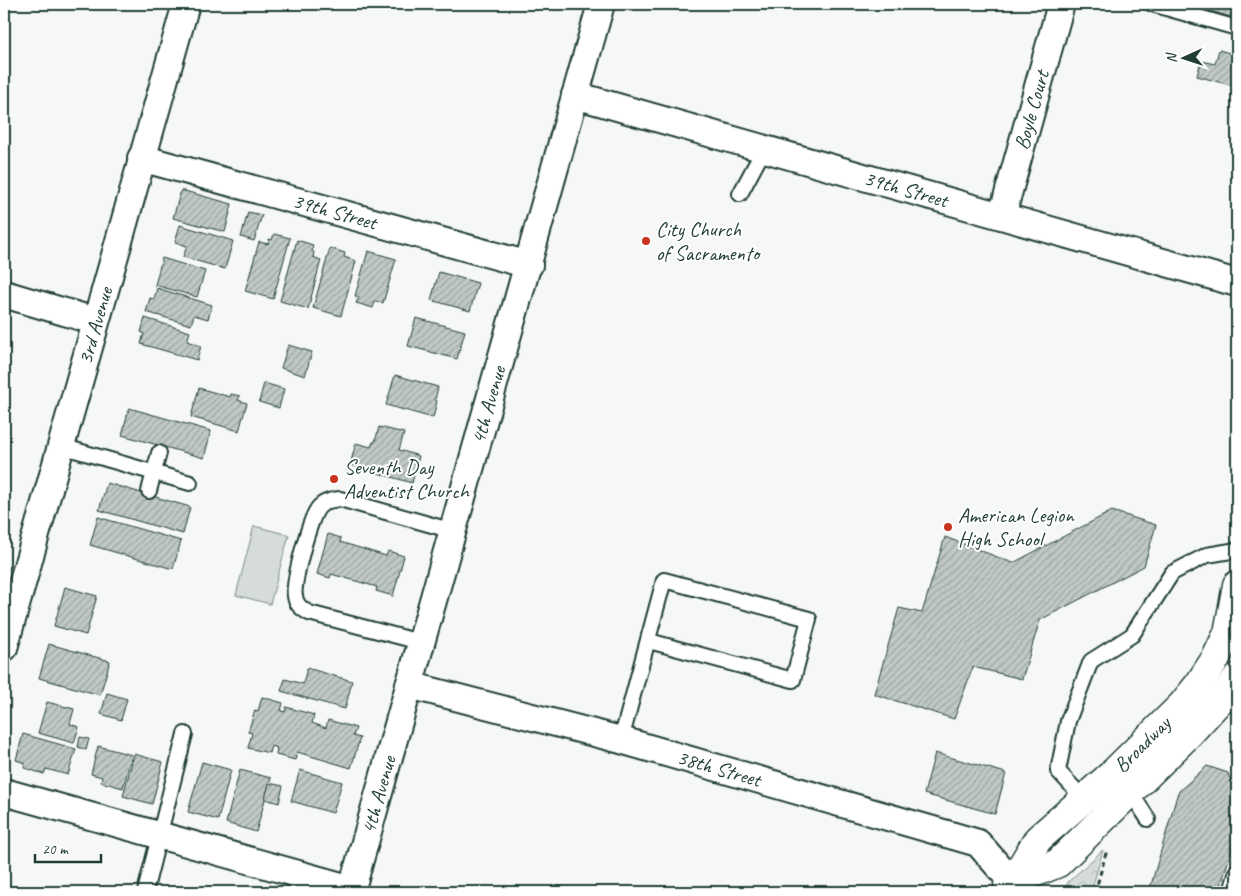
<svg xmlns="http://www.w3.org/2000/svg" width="1241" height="896" viewBox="0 0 1241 896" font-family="Caveat,sans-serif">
	<defs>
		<pattern id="forest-crowns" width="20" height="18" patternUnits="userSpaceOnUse" patternTransform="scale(1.25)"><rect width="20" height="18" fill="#d6dcdb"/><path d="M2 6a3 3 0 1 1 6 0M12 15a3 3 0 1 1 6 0" fill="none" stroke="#b7bebd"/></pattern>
		<pattern id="building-hatch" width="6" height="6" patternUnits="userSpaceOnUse" patternTransform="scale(1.25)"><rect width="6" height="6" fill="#c0c9c6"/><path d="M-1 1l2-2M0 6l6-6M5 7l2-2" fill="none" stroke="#9ba4a2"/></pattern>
	</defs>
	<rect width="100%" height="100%" fill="#f6f7f7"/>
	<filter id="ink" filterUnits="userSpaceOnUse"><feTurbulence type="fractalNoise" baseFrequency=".02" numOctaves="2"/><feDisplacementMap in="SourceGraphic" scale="10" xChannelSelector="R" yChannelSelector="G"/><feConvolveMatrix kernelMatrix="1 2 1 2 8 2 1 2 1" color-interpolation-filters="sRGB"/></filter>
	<g filter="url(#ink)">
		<polygon fill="#d6dcdb" stroke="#7a8c88" points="254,526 289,535 270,604 236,595"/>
		<polygon fill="url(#forest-crowns)" stroke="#7a8c88" points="1103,850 1091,892 1065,892 1068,882"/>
		<g fill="url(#building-hatch)" stroke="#1f3d34">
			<polygon points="1186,4 1237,4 1237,19"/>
			<polygon points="1219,50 1237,55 1237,87 1197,76 1201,61 1215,64"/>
			<polygon points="181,190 232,204 225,232 173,218"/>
			<polygon points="248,212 262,215 254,241 241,237"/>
			<polygon points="180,225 233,241 225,269 183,257 187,246 175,242"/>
			<polygon points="274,234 290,238 273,299 245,291 259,242 268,244 269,239 272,240"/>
			<polygon points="297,240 313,245 312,251 314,252 313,257 321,260 308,309 280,301"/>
			<polygon points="330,248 345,253 344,257 356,261 341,316 313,308"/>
			<polygon points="368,251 396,259 383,303 375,301 373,308 356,303 359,297 355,296"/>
			<polygon points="162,258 205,271 197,297 155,285"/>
			<polygon points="439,272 478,283 470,311 431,300"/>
			<polygon points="157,288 212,305 208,319 194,315 191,325 146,312 150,298 154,299"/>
			<polygon points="145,318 190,332 187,341 201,346 197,360 141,344 144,333 141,332"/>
			<polygon points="416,318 465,331 457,359 408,346"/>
			<polygon points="288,345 312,352 305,376 281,368"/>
			<polygon points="395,375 438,387 435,400 437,401 433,418 386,405"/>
			<polygon points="264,383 284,389 279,408 259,402"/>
			<polygon points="199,388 230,397 231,394 240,396 238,400 247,403 239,431 191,417"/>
			<polygon points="129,408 211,431 204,458 122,435"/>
			<polygon points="379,427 404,433 399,450 419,456 412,483 350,465 356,443 371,447 373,442 375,442"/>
			<polygon points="107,483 190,507 183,534 99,510"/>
			<polygon points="1112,511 1156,525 1144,566 1040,620 1022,679 973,667 954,719 874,694 899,608 922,613 945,537 1013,563"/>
			<polygon points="98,517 181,541 173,569 90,545"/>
			<polygon points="328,534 341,538 340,542 386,556 388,551 404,556 393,596 376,591 377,587 331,574 330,578 317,574"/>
			<polygon points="65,587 97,596 86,635 54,626"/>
			<polygon points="49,644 110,661 100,695 39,678"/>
			<polygon points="307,668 352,681 345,709 281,691 285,679 303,684"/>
			<polygon points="107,693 127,699 121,720 101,714"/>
			<polygon points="262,697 283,703 281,711 285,712 286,707 314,715 312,723 326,728 328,720 356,728 353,736 360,738 351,768 297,752 295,760 276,755 277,748 271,746 269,753 248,748 252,733 248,732 255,710 258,711"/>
			<polygon points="47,702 74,709 70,724 79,727 74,743 38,733"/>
			<polygon points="23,734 76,749 68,775 46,769 44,774 24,768 25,763 16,760"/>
			<polygon points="80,737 89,739 86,750 78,747"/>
			<polygon points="98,746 132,755 123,788 101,782 102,777 91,774"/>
			<polygon points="935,753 1006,773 995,814 924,794"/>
			<polygon points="134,754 163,762 152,804 123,796"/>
			<polygon points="202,762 231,770 218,820 188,812"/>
			<polygon points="1207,766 1228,773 1234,791 1237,792 1237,831 1219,892 1149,892 1178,792"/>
			<polygon points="240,770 271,778 256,832 226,823"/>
			<polygon points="300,770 342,782 333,813 291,801"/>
			<polygon points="269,783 283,786 279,803 265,799"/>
		</g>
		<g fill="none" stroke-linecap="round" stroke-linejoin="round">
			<g stroke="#1f3d34" stroke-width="18">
				<g id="service">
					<polyline points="1152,4 1237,28"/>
					<polyline points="740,194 764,149"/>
					<polyline points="61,446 190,483"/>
					<polyline points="149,491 159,453"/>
					<path d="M420 642 309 613C302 609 296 605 295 596 292 584 310 516 319 507 325 501 332 500 340 499L453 531"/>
					<polyline points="621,740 664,580 809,619 793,680 649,641"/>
					<polyline points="1131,793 1148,819"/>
					<polyline points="1083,798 1058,771 1068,721 1091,661 1132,635 1172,573 1207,555 1237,550"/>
					<polyline points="145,892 185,734"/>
					<polyline points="1231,892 1237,871"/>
				</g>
			</g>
			<g stroke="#1f3d34" stroke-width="30">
				<g id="minor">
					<path id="s1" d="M575 95 1237 283"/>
					<path id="s2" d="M141 158 529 265"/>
					<path id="s3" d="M1002 216 1061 4"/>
					<polyline points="4,294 95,321"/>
					<path id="s4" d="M4 648 186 4"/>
					<path id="s5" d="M409 685 621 740 978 843 1021 892"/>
					<polyline points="4,792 352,889"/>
					<path id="s6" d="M351 892 601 4"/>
				</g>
			</g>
			<g stroke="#1f3d34" stroke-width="31">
				<g id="secondary">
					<path id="s7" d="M1012 882 1038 839 1111 775 1182 705 1199 684 1216 658 1228 633 1237 585"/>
					<polyline points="1008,886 1012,882 1058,863 1187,736 1220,700 1237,678"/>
				</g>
			</g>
			<polyline stroke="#1f3d34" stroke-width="3" stroke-dasharray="5 4" stroke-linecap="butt" points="1095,892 1107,850"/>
			<use href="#service" stroke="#fff" stroke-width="14"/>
			<use href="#minor" stroke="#fff" stroke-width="26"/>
			<use href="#secondary" stroke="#fff" stroke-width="28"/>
		</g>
	</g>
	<g fill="#c8321e" stroke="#fff" stroke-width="2">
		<circle cx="646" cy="241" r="5"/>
		<circle cx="334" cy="479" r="5"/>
		<circle cx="948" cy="527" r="5"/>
	</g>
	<g text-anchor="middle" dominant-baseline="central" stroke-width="4" stroke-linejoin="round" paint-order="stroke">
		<g font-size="21" fill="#1f3d34" stroke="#fff">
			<text stroke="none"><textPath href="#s3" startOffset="110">Boyle Court</textPath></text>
			<text stroke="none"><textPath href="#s1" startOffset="344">39th Street</textPath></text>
			<text stroke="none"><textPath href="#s2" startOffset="201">39th Street</textPath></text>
			<text stroke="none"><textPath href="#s4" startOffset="335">3rd Avenue</textPath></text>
			<text stroke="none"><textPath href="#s6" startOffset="506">4th Avenue</textPath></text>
			<text stroke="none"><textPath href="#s7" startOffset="191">Broadway</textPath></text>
			<text stroke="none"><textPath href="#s5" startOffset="321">38th Street</textPath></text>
			<text stroke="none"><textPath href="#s6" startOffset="101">4th Avenue</textPath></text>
		</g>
		<g font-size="21" fill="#1f3d34" stroke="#fff" text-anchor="start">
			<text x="656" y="229">City Church<tspan x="656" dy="24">of Sacramento</tspan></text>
			<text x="344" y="467">Seventh Day<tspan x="344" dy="24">Adventist Church</tspan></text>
			<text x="958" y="515">American Legion<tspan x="958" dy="24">High School</tspan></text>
		</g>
	</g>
	<rect width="1241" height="896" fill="none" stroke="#fff" stroke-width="20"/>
	<rect x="10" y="10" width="1221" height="876" fill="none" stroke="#1f3d34" stroke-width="2" filter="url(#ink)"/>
	<g transform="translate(1184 58) rotate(267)" stroke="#ffffff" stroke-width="4" paint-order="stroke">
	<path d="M0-4L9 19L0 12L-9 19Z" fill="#1f3d34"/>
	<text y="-8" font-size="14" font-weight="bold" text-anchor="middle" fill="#1f3d34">N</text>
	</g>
	<path d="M35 854v8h66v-8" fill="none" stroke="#1f3d34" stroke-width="2.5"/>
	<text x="42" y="854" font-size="15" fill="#1f3d34" stroke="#ffffff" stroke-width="4" paint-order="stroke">20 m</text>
</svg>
